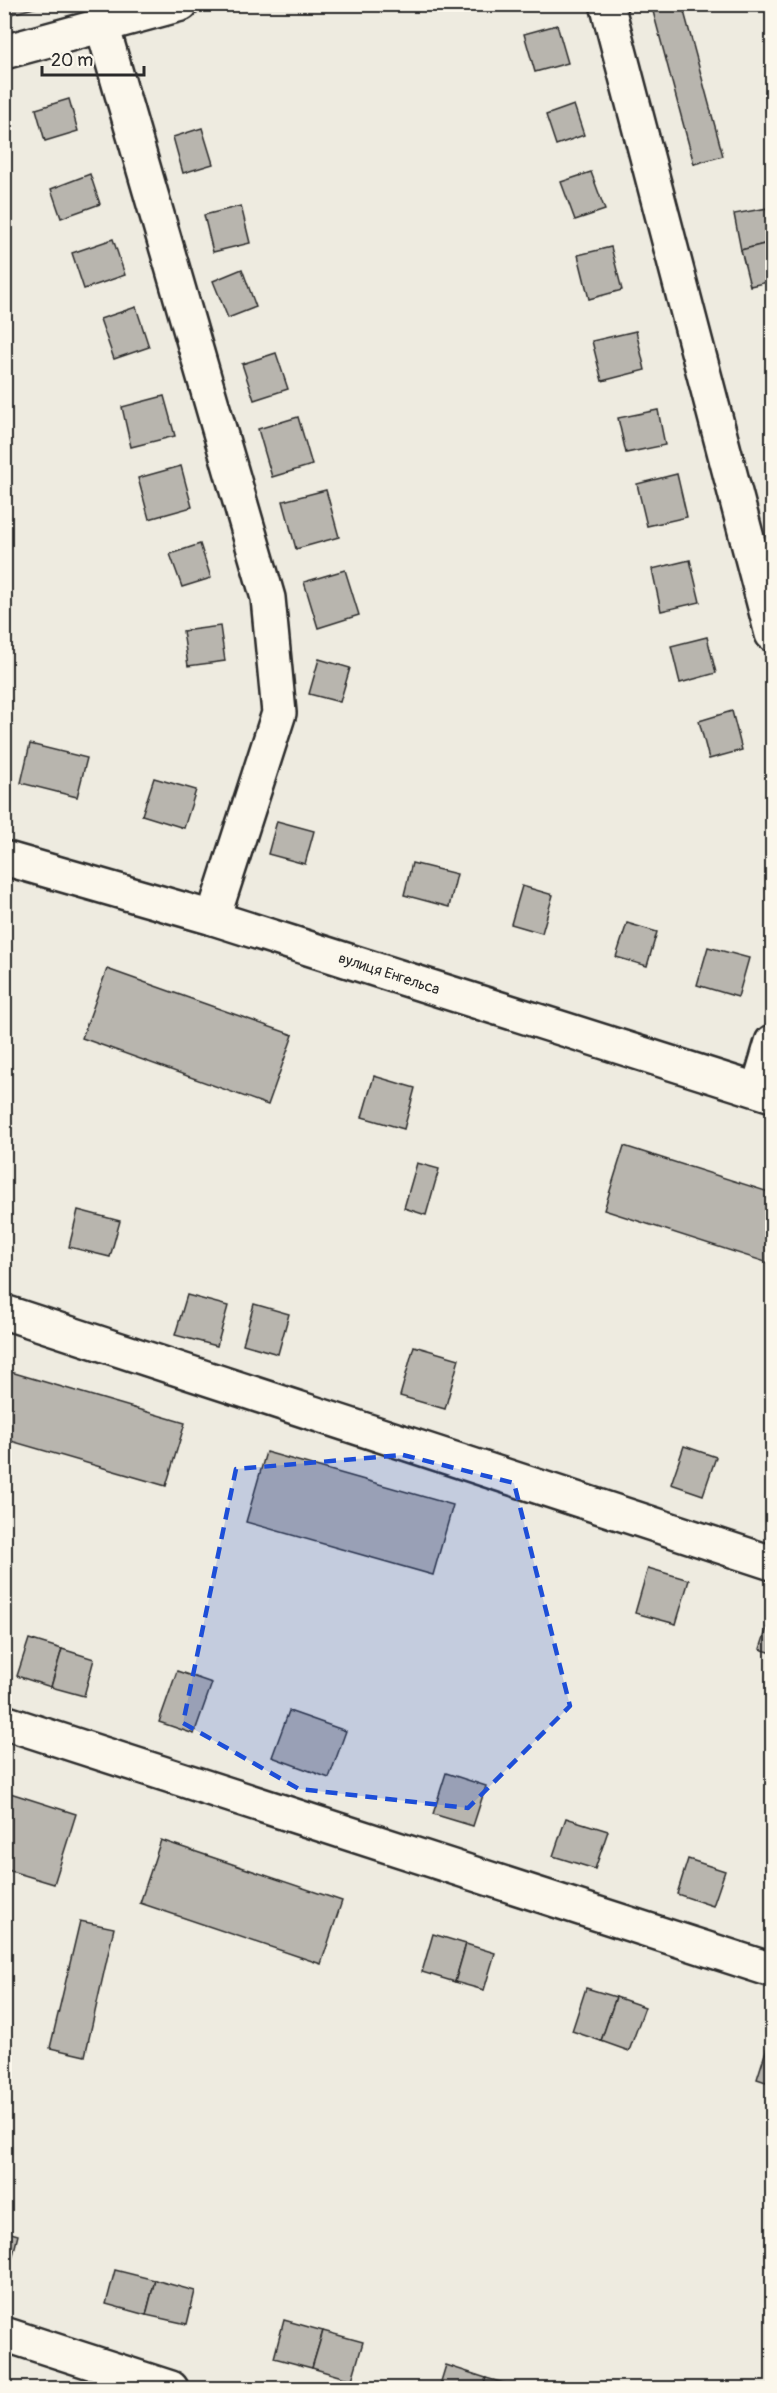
<svg xmlns="http://www.w3.org/2000/svg" width="777" height="2393" viewBox="0 0 777 2393" font-family="Pangolin,sans-serif">
	<rect width="100%" height="100%" fill="#eeebe0"/>
	<filter id="ink" filterUnits="userSpaceOnUse"><feTurbulence type="fractalNoise" baseFrequency=".0167" numOctaves="2"/><feDisplacementMap in="SourceGraphic" scale="12" xChannelSelector="R" yChannelSelector="G"/><feConvolveMatrix kernelMatrix="1 2 1 2 8 2 1 2 1" color-interpolation-filters="sRGB"/></filter>
	<g filter="url(#ink)">
		<g fill="#b8b5ae" stroke="#2b2b2b" stroke-width="1.5">
			<polygon points="4,4 38,4 38,7 4,16"/>
			<polygon points="651,4 682,4 723,156 694,164"/>
			<polygon points="557,25 568,63 535,72 524,34"/>
			<polygon points="69,99 78,131 45,141 36,109"/>
			<polygon points="574,105 584,135 556,145 546,115"/>
			<polygon points="202,128 213,164 183,173 173,137"/>
			<polygon points="591,172 605,210 575,220 561,182"/>
			<polygon points="90,174 100,204 61,218 51,189"/>
			<polygon points="241,206 250,243 213,252 204,215"/>
			<polygon points="768,208 772,242 741,250 734,214"/>
			<polygon points="113,239 125,275 84,289 72,253"/>
			<polygon points="772,242 772,281 750,286 741,250"/>
			<polygon points="611,247 622,290 589,299 578,255"/>
			<polygon points="242,269 256,307 228,318 213,281"/>
			<polygon points="136,307 149,347 114,359 100,319"/>
			<polygon points="636,331 645,370 602,381 592,341"/>
			<polygon points="276,353 288,389 254,400 242,364"/>
			<polygon points="164,396 175,436 131,447 122,407"/>
			<polygon points="658,410 665,445 626,453 618,418"/>
			<polygon points="298,417 312,465 272,477 258,429"/>
			<polygon points="181,466 192,507 149,519 138,478"/>
			<polygon points="677,474 687,517 647,526 637,484"/>
			<polygon points="326,490 339,537 296,549 283,501"/>
			<polygon points="200,544 211,578 182,587 170,554"/>
			<polygon points="690,560 700,602 661,611 652,569"/>
			<polygon points="345,570 359,615 318,628 304,582"/>
			<polygon points="220,626 225,661 188,666 183,631"/>
			<polygon points="707,637 716,673 680,683 671,646"/>
			<polygon points="319,659 350,668 340,702 309,694"/>
			<polygon points="732,711 742,750 709,759 699,721"/>
			<polygon points="30,744 87,758 77,797 21,783"/>
			<polygon points="154,778 196,790 184,828 142,815"/>
			<polygon points="277,821 314,831 305,864 268,854"/>
			<polygon points="412,863 457,874 449,907 404,895"/>
			<polygon points="522,886 553,895 542,933 511,924"/>
			<polygon points="627,923 657,932 647,966 616,957"/>
			<polygon points="708,947 749,958 738,997 697,985"/>
			<polygon points="107,969 293,1035 268,1105 82,1038"/>
			<polygon points="374,1076 415,1088 404,1129 362,1117"/>
			<polygon points="624,1146 772,1193 772,1264 604,1210"/>
			<polygon points="417,1163 439,1169 426,1215 404,1208"/>
			<polygon points="78,1210 120,1221 110,1257 69,1247"/>
			<polygon points="187,1295 228,1306 217,1346 175,1335"/>
			<polygon points="254,1304 289,1314 278,1354 243,1344"/>
			<polygon points="414,1346 459,1359 445,1409 400,1396"/>
			<polygon points="4,1370 185,1423 166,1486 4,1439"/>
			<polygon points="684,1446 716,1457 703,1495 671,1484"/>
			<polygon points="266,1452 453,1505 433,1575 246,1522"/>
			<polygon points="648,1568 689,1580 676,1624 635,1613"/>
			<polygon points="772,1612 772,1653 760,1649"/>
			<polygon points="29,1639 62,1649 51,1687 17,1676"/>
			<polygon points="62,1649 94,1659 84,1696 51,1687"/>
			<polygon points="177,1671 212,1683 194,1734 159,1722"/>
			<polygon points="289,1711 346,1731 329,1778 272,1757"/>
			<polygon points="446,1773 486,1786 473,1826 433,1814"/>
			<polygon points="4,1791 76,1814 54,1884 4,1869"/>
			<polygon points="566,1818 608,1831 595,1869 553,1856"/>
			<polygon points="161,1840 342,1901 321,1964 140,1903"/>
			<polygon points="688,1859 725,1871 713,1906 677,1894"/>
			<polygon points="80,1921 114,1928 85,2056 50,2048"/>
			<polygon points="433,1934 466,1944 455,1982 422,1972"/>
			<polygon points="466,1944 495,1953 484,1990 455,1982"/>
			<polygon points="586,1988 616,1997 601,2041 572,2031"/>
			<polygon points="616,1997 645,2007 629,2051 601,2041"/>
			<polygon points="769,2041 772,2042 772,2084 757,2079"/>
			<polygon points="4,2231 18,2235 7,2279 4,2278"/>
			<polygon points="115,2270 155,2280 146,2315 106,2304"/>
			<polygon points="155,2280 195,2291 187,2324 146,2315"/>
			<polygon points="284,2320 323,2331 312,2368 274,2358"/>
			<polygon points="323,2331 363,2342 352,2380 312,2368"/>
			<polygon points="446,2365 486,2378 483,2388 439,2388"/>
			<polygon points="486,2378 521,2388 483,2388"/>
		</g>
		<g fill="none" stroke-linecap="round" stroke-linejoin="round">
			<g stroke="#2b2b2b" stroke-width="38">
				<g id="minor">
					<polyline points="607,4 772,634"/>
					<polyline points="102,25 268,598 279,713 213,918"/>
					<polyline points="4,52 181,4"/>
					<polyline points="4,858 213,918 772,1095"/>
					<polyline points="758,1090 772,1042"/>
					<polyline points="4,1312 772,1563"/>
					<polyline points="4,1722 772,1970"/>
					<polyline points="4,2334 171,2388"/>
				</g>
			</g>
			<use href="#minor" stroke="#fbf7ec" stroke-width="33"/>
		</g>
	</g>
	<path fill="#1d4ed8" fill-opacity="0.2" stroke="#1d4ed8" stroke-width="4.5" stroke-dasharray="12 8" stroke-linejoin="round" d="M403 1455 514 1483 570 1706 468 1808 299 1789 183 1723 236 1469Z"/>
	<g text-anchor="middle" dominant-baseline="central" stroke-width="6" stroke-linejoin="round" paint-order="stroke">
		<g font-size="15" fill="#2b2b2b" stroke="#fbf7ec">
			<text transform="translate(389 974) rotate(18)">вулиця Енгельса</text>
		</g>
	</g>
	<rect width="777" height="2393" fill="none" stroke="#fbf7ec" stroke-width="24"/>
	<rect x="12" y="12" width="753" height="2369" fill="none" stroke="#2b2b2b" stroke-width="2" filter="url(#ink)"/>
	<path d="M42 66v9h102v-9" fill="none" stroke="#2b2b2b" stroke-width="3"/>
	<text x="51" y="66" font-size="18" fill="#2b2b2b" stroke="#fbf7ec" stroke-width="4.5" paint-order="stroke">20 m</text>
</svg>
